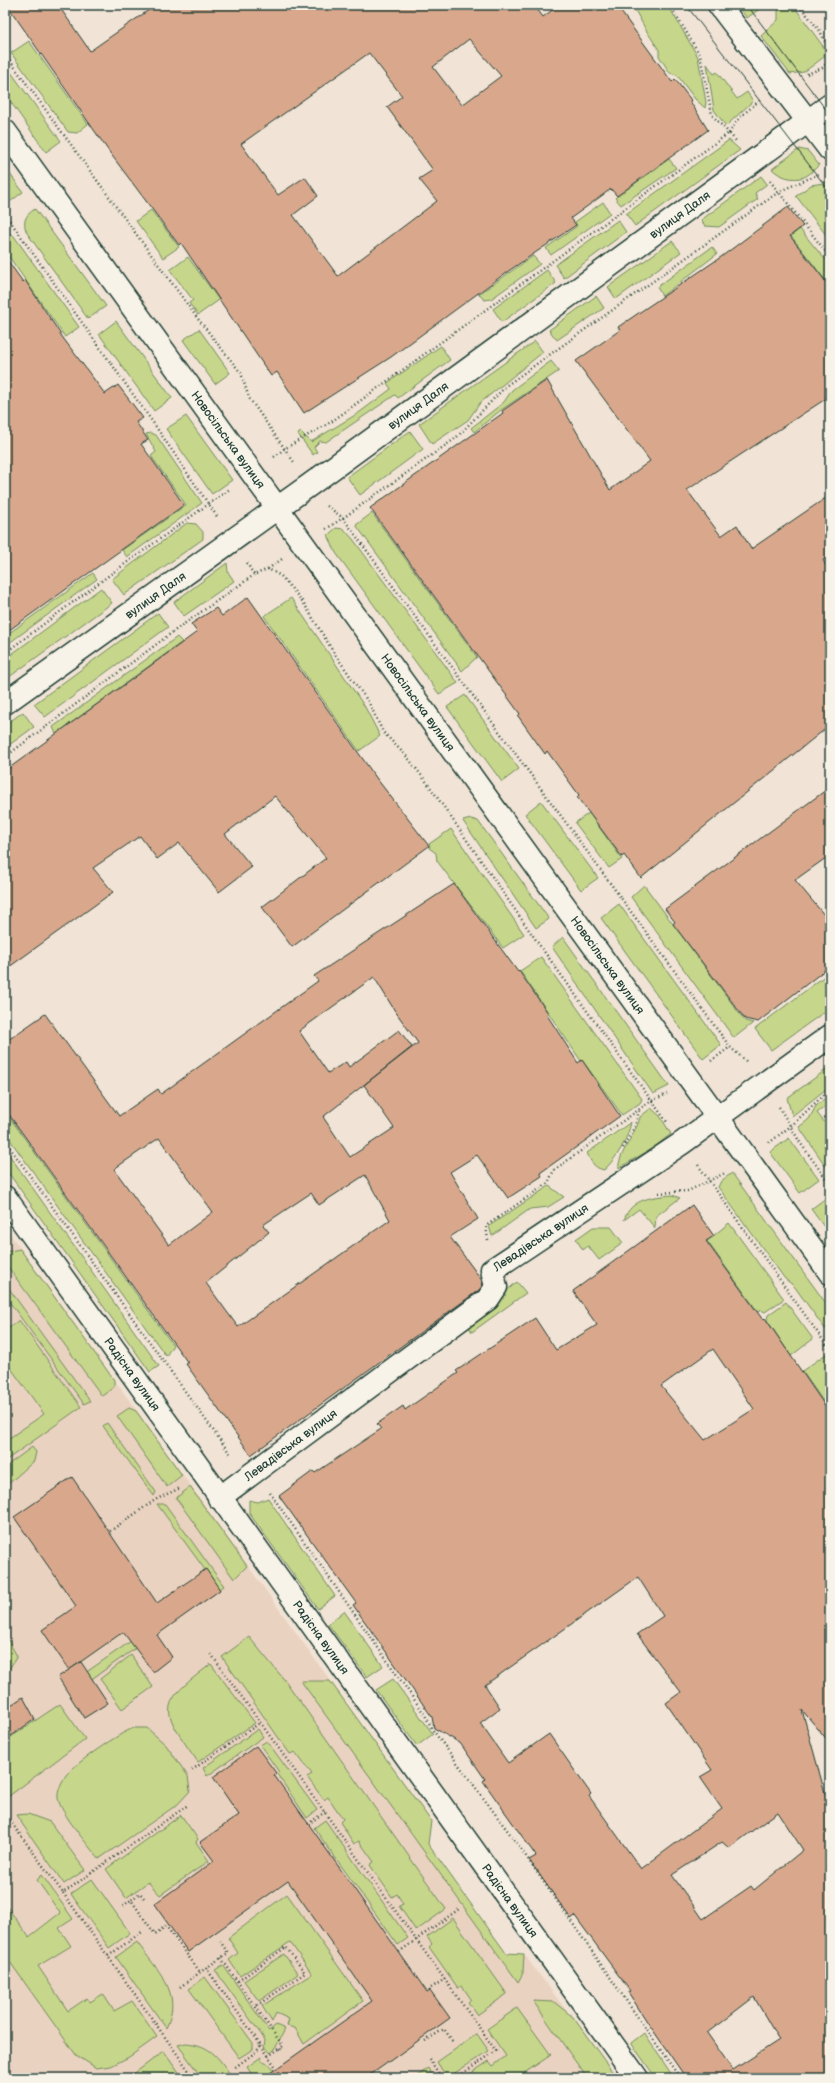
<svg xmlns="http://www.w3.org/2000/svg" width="835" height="2083" viewBox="0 0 835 2083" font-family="'Balsamiq Sans',sans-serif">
	<rect width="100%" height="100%" fill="#f1e4d6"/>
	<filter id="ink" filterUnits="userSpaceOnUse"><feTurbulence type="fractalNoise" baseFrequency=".025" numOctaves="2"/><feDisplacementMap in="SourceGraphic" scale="8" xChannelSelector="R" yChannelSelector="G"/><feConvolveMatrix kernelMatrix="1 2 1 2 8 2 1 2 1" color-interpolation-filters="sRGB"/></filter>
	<g filter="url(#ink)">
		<polygon fill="#ead2c0" points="5,1227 431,1821 428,1844 506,1953 524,1954 617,2078 5,2078"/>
		<g fill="#c6d68a" stroke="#728a5f">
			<polygon points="626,5 668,5 698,57 706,102 705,108 695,99 677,75 670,73 659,56 659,50 646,30 635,10"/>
			<polygon points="737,5 765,5 747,18"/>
			<polygon points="783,5 793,5 825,49 824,57 804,72 790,74 761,36 778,20 778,11"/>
			<polygon points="29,41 88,124 77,133 68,132 11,53"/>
			<polygon points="5,64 61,141 46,152 5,94"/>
			<polygon points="707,64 714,74 717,72 737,99 747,92 753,101 726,126 714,110"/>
			<polygon points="729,140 740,150 635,226 626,214"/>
			<path d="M799 149 808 151 819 165C815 169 809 175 804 177 793 181 780 177 772 169Z"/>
			<polygon points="669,159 676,168 621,205 615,198"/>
			<polygon points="5,167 23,192 7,204 5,201"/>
			<polygon points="761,176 767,184 755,193 758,199 719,227 705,226 701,220"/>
			<polygon points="830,182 830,240 796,196 811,185"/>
			<polygon points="603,202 610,213 551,255 546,248 577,226 575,222"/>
			<path d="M35 209 106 306 88 319 27 233C22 222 25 215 35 209Z"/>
			<polygon points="151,210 179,247 163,258 136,221"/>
			<polygon points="618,220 626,232 564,278 555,265"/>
			<polygon points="800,229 822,256 830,263 830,286 791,236"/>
			<polygon points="5,231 14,236 79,327 65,337 5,251"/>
			<polygon points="672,241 681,252 616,299 608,287"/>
			<polygon points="712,247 717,254 662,296 657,287"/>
			<polygon points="533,256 540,264 491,299 484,300 479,294"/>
			<polygon points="188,257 219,300 198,315 189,303 193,300 170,270"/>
			<polygon points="547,270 556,283 502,322 493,309"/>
			<polygon points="596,296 604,308 557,340 549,330"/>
			<polygon points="116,321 172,398 154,411 99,334"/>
			<polygon points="199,329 230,373 215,384 183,340"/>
			<polygon points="535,341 543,352 480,403 468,420 432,444 419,424"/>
			<polygon points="441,346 450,360 398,398 395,395 326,442 320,441 314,447 317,452 313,455 298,434 301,432 311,442 360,412 391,389 387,383"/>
			<polygon points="551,361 559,371 501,410 474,432 471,428 504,402 512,390"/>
			<polygon points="186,416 232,480 212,494 166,429"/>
			<polygon points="410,431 423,449 360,495 347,477"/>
			<polygon points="151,433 156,435 202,503 127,557 122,550 186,505 151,456 156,452 146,434"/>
			<polygon points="372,513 477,657 462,671 356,525"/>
			<polygon points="187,523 196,524 203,532 203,539 124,595 112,579"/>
			<polygon points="336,528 344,529 353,539 458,683 439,694 336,553 328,535"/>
			<polygon points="227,563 228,572 234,581 184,616 174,602"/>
			<polygon points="93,573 97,579 5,646 5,636"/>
			<polygon points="101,588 112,603 5,680 5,659"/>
			<polygon points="291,598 365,707 380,736 359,751 264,616"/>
			<polygon points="158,613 168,627 45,717 34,704"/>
			<polygon points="177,637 182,642 56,734 53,727"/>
			<polygon points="465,695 519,769 502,782 447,707"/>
			<polygon points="23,712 34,727 5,748 5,725"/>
			<polygon points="541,801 598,878 581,890 525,814"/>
			<polygon points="589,813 622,859 609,868 575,823"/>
			<polygon points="471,819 478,821 549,919 536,928 463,821"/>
			<polygon points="451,829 524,934 503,948 437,861 436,853 429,848 430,846 429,844"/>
			<polygon points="644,885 745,1021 753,1023 734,1038 631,897"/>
			<polygon points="619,904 721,1045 703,1059 601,918"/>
			<polygon points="563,937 669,1086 653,1094 552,947"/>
			<polygon points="541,957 642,1099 640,1103 622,1115 582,1060 581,1061 520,971"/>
			<polygon points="830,972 830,1008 771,1050 755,1029"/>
			<polygon points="830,1067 830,1086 792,1116 787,1098"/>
			<polygon points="830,1094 830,1103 817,1113 830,1129 829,1171 799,1127 809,1119 816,1106"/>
			<path d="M651 1108 660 1116 671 1134 653 1148 619 1168C617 1156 637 1132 640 1117Z"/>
			<polygon points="5,1111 173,1345 166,1356 5,1133"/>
			<path d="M631 1122C628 1139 617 1158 604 1170 594 1168 591 1162 587 1153Z"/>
			<polygon points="789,1138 819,1179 800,1193 770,1152"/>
			<polygon points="5,1149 159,1366 150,1372 5,1168"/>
			<polygon points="732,1173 830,1309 830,1326 825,1329 794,1286 785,1279 718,1187 721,1181"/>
			<polygon points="549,1186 564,1197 548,1207 530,1209 492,1236 489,1226"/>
			<path d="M672 1195 680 1198 656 1216 655 1228 639 1209 624 1220C631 1198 653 1197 672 1195Z"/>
			<polygon points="830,1195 830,1235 811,1209"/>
			<polygon points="729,1223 784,1299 765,1312 761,1310 758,1312 707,1241"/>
			<polygon points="593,1227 611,1227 623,1243 599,1260 588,1246 583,1250 576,1239"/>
			<polygon points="20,1249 114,1380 114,1387 102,1396 5,1263 5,1252"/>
			<polygon points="517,1282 526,1293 472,1332 467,1324"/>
			<polygon points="5,1283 90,1401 84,1404 5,1296"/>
			<polygon points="786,1302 813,1339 791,1356 767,1320 768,1315"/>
			<polygon points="19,1320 81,1407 5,1461 5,1441 44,1414 5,1360 5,1331"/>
			<polygon points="826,1354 830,1359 830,1411 802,1371"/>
			<polygon points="129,1408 136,1411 182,1475 167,1487 117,1416"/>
			<polygon points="107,1423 156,1492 154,1496 103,1426"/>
			<polygon points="32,1447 36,1452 34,1461 5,1487 5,1467"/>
			<polygon points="190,1487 247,1566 234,1579 176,1498"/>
			<polygon points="268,1498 335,1596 318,1609 249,1513 249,1500 258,1502"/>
			<polygon points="157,1504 165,1504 224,1586 219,1589"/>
			<polygon points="344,1611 383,1666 367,1677 328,1624"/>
			<polygon points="5,1635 17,1656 5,1676"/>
			<polygon points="249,1637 287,1683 446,1909 416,1931 399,1906 403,1904 397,1894 392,1897 370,1865 374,1862 359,1841 354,1844 340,1822 343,1819 328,1797 324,1800 307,1777 312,1774 295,1752 290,1754 222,1657"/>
			<polygon points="131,1641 136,1648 73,1692 78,1678"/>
			<polygon points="131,1655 153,1687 122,1709 100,1679"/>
			<path d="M211 1664 255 1723 198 1762C160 1708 156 1706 211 1664Z"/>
			<polygon points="393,1679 433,1734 417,1746 376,1690"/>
			<polygon points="301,1681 330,1681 431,1821 428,1844 506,1953 524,1954 523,1973 518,1982"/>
			<polygon points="60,1704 85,1739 5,1799 5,1741"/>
			<path d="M134 1728H147L166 1745 188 1776 190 1791 178 1804 99 1859C90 1848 59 1811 58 1798 57 1791 62 1781 66 1775 76 1763 119 1733 134 1728Z"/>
			<polygon points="258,1729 263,1737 207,1776 203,1768"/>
			<polygon points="267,1741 317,1810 307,1818 277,1774 279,1772 260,1745"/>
			<polygon points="28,1814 50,1822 85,1870 64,1884 16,1815"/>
			<polygon points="181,1815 198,1839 196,1842 209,1861 160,1895 148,1882 126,1898 106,1869"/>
			<polygon points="325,1820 408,1938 398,1945 314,1828"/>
			<polygon points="42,1875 73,1919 59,1928 71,1946 38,1966 68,2011 87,1998 90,2002 103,1994 114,2011 132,2001 157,2037 129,2057 111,2066 96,2068 76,2055 5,1955 5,1904 29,1937 60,1913 37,1880"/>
			<polygon points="92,1879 130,1933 109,1948 71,1894"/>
			<polygon points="287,1894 363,2001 304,2044 295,2028 287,2026 289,2019 276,2013 272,2022 262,2006 312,1974 290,1942 240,1976 229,1960 238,1953 228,1938"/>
			<polygon points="453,1918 507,1994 477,2015 468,2002 471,1999 462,1986 458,1988 429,1947 432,1944 427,1937"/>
			<path d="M137 1942C157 1971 184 1992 166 2028L116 1957Z"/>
			<polygon points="284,1954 298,1974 259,2001 244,1981"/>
			<polygon points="223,1965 269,2031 276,2025 285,2029 275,2049 271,2053 264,2047 265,2040 215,1970"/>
			<polygon points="205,1977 253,2043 253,2049 239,2058 189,1989"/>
			<polygon points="533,2001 554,2002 573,2017 617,2078 587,2078"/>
			<polygon points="517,2008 551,2055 517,2078 472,2078 470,2074 489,2061 493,2066 506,2056 487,2029"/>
			<polygon points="644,2033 674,2078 656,2078 631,2043"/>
			<polygon points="477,2034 489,2051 447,2078 437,2062"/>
			<path d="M186 2043C212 2045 219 2059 233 2078H202L178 2045Z"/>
			<polygon points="164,2051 183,2078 130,2078 132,2075"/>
			<polygon points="261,2057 261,2061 270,2065 279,2078 254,2078 247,2067"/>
			<polygon points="428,2068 434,2078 415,2078"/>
		</g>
		<g fill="#d9a88c" stroke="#1f3d34" fill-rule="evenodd">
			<path d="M7 5H58L90 51 156 5H534L543 17 559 5H616L672 82 675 79 691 100 690 101 708 130 617 196 611 189 571 218 576 225 507 272 391 357 304 413 277 372 271 376 181 243 179 245 110 153ZM469 39 501 76 462 105 433 67ZM369 53 402 96 387 107 433 170 419 179 437 201 338 276 293 215 318 196 305 177 278 195 241 144Z"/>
			<polygon points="788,207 803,226 790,236 830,287 830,396 687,490 721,536 737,525 751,549 830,495 830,555 823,560 830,574 830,725 641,878 624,855 622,857 577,797 579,795 547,751 545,754 518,716 520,714 370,508 503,413 502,411 547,380 610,490 650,461 576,361 620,330 618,327 721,257"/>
			<polygon points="5,257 23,282 25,280 63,338 105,394 118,385 143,418 136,422 148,440 141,444 184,505 5,633"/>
			<polygon points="248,597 377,779 429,846 292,947 262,907 326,858 275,796 225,834 252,867 219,892 179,843 157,859 140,836 93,868 113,892 5,970 5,771 197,632 191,624 216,608 222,616"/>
			<polygon points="830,787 830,855 795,880 830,922 830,966 758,1022 745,1019 673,924 675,922 665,909"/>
			<path d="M454 884 518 972 519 971 548 1013 547 1015 578 1063 582 1060 620 1116 540 1173 542 1176 508 1198 477 1155 450 1172 478 1219 450 1237 481 1279 483 1285 479 1290 251 1455 186 1364 188 1363 5 1109V1042L45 1014 119 1116 158 1089 161 1094 318 981 314 976ZM374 977 395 1011 418 1043 364 1085 394 1128 350 1157 323 1117 412 1047 399 1030 349 1067 346 1062 328 1073 299 1031ZM159 1138 213 1212 169 1245 114 1169ZM365 1175 390 1220 238 1327 206 1283 269 1232 263 1225 311 1193 319 1205Z"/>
			<path d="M692 1205 714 1236 706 1241 763 1320 765 1318 830 1413V1743L802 1710 830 1811V2078H686L648 2023 628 1992 630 1991 575 1916 571 1919 529 1860 536 1856 483 1781 485 1779 460 1743 434 1728 432 1717 353 1605 356 1603 279 1496 313 1471 315 1473 381 1429 377 1424 403 1406 405 1410 458 1373 456 1371 535 1318 556 1350 597 1325 573 1291ZM713 1349 754 1409 705 1440 661 1386ZM638 1577 663 1616 637 1634 681 1692 666 1703 712 1770 700 1777 722 1809 641 1869 589 1796 591 1794 549 1734 508 1763 480 1723 500 1708 485 1685ZM778 1812 803 1850 754 1890 751 1886 703 1919 672 1875 722 1842 729 1848ZM754 1997 779 2040 733 2070 707 2033Z"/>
			<polygon points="72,1477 157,1603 206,1569 220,1590 157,1635 172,1657 153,1672 123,1632 69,1670 42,1630 76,1606 14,1517"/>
			<polygon points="81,1662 108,1703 84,1718 58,1677"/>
			<polygon points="23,1697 35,1719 5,1740 5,1709"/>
			<polygon points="256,1746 276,1773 274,1775 427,1992 430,1990 450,2018 366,2078 263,2078 372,2001 288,1881 188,1952 154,1904 214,1861 200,1842 239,1815 213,1777"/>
		</g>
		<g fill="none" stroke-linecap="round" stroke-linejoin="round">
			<g stroke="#1f3d34" stroke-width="25">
				<g id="minor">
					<polyline points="719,5 830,150"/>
					<path id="s1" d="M5 131 830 1273"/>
					<path id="s2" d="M5 703 311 484 830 105"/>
					<path id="s3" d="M5 1197 637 2078"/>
					<path id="s4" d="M219 1498 488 1299 496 1287 492 1270 682 1143 830 1036"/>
				</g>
			</g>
			<g stroke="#1f3d34" stroke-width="2.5" stroke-dasharray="1 3" stroke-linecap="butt">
				<polyline points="670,5 700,55 712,115 729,133 740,117 759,101"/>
				<polyline points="799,5 820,31 830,52"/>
				<polyline points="5,54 198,319 241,373 249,398 294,462"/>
				<polyline points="807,74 822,68 830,60"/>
				<polyline points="770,181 830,257"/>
				<polyline points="5,214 154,424 218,518"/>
				<polyline points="274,457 284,449 331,422 729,133 736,141"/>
				<polyline points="327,506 343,518 456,438 507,385 780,191 819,174"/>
				<polyline points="326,529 343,518 730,1047 747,1062"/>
				<polyline points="247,563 254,575 268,569 281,576 303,602 334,653 369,703 383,732 408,758 428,784 538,943 667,1122"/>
				<polyline points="268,569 282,559"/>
				<polyline points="5,653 104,579 231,488"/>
				<polyline points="5,757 181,626 254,575"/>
				<polyline points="711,1061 730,1047"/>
				<polyline points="779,1107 801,1144 830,1184"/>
				<polyline points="5,1141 231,1455"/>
				<polyline points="769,1143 792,1125 830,1089"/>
				<polyline points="623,1148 635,1126 639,1111"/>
				<polyline points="698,1165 830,1350"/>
				<polyline points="659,1193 688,1191 725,1173"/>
				<polyline points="488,1240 486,1226 548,1183 554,1170 651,1101 667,1094"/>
				<polyline points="270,1493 425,1715 432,1729 516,1842 680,2078"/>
				<polyline points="110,1531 155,1500 180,1488"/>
				<polyline points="211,1654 496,2051 456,2078"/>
				<polyline points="192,1770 261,1722"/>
				<polyline points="5,1814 63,1893 188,1805"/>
				<polyline points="308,1824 325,1812"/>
				<polyline points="63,1893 194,2078"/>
				<polyline points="144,1898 140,1893 131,1900 155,1934 166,1926 200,1972"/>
				<polyline points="123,1906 131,1900"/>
				<polyline points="399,1952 459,1909"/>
				<polyline points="108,1956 142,1932"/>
				<polyline points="221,1958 283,2046 281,2048"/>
				<polyline points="206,1968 228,1953 220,1941"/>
				<polyline points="238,1981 286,1947 305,1973 256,2006"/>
				<polyline points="180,1987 206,1968 261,2045 257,2051 234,2068"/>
				<polyline points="431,1988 445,1979"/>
				<polyline points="425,2041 444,2029 453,2042"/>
				<polyline points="261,2045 283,2078"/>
				<polyline points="268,2056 281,2048 282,2051"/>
				<polyline points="429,2059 442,2078"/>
			</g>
			<use href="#minor" stroke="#f7f3e8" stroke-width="22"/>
			<g stroke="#1f3d34" stroke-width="1">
				<polyline points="686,5 830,192"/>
				<polyline points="747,5 830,115"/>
			</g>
		</g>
	</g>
	<g text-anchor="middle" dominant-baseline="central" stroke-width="4" stroke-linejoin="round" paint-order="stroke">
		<g font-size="12" fill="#1f3d34" stroke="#f7f3e8">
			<text stroke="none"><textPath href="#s2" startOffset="833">вулиця Даля</textPath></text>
			<text stroke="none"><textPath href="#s2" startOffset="509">вулиця Даля</textPath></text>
			<text stroke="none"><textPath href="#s1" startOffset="381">Новосільська вулиця</textPath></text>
			<text stroke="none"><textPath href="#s2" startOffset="185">вулиця Даля</textPath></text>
			<text stroke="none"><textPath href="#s1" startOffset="705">Новосільська вулиця</textPath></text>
			<text stroke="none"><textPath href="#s1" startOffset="1029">Новосільська вулиця</textPath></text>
			<text stroke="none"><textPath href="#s4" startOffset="425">Левадівська вулиця</textPath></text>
			<text stroke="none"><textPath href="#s3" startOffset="218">Радісна вулиця</textPath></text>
			<text stroke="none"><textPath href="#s4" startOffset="89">Левадівська вулиця</textPath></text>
			<text stroke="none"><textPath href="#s3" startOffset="542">Радісна вулиця</textPath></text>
			<text stroke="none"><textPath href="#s3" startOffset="866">Радісна вулиця</textPath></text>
		</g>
	</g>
	<rect width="835" height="2083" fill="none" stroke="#f7f3e8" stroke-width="20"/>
	<rect x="10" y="10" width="815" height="2063" fill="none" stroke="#1f3d34" stroke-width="1.5" filter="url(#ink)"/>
</svg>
